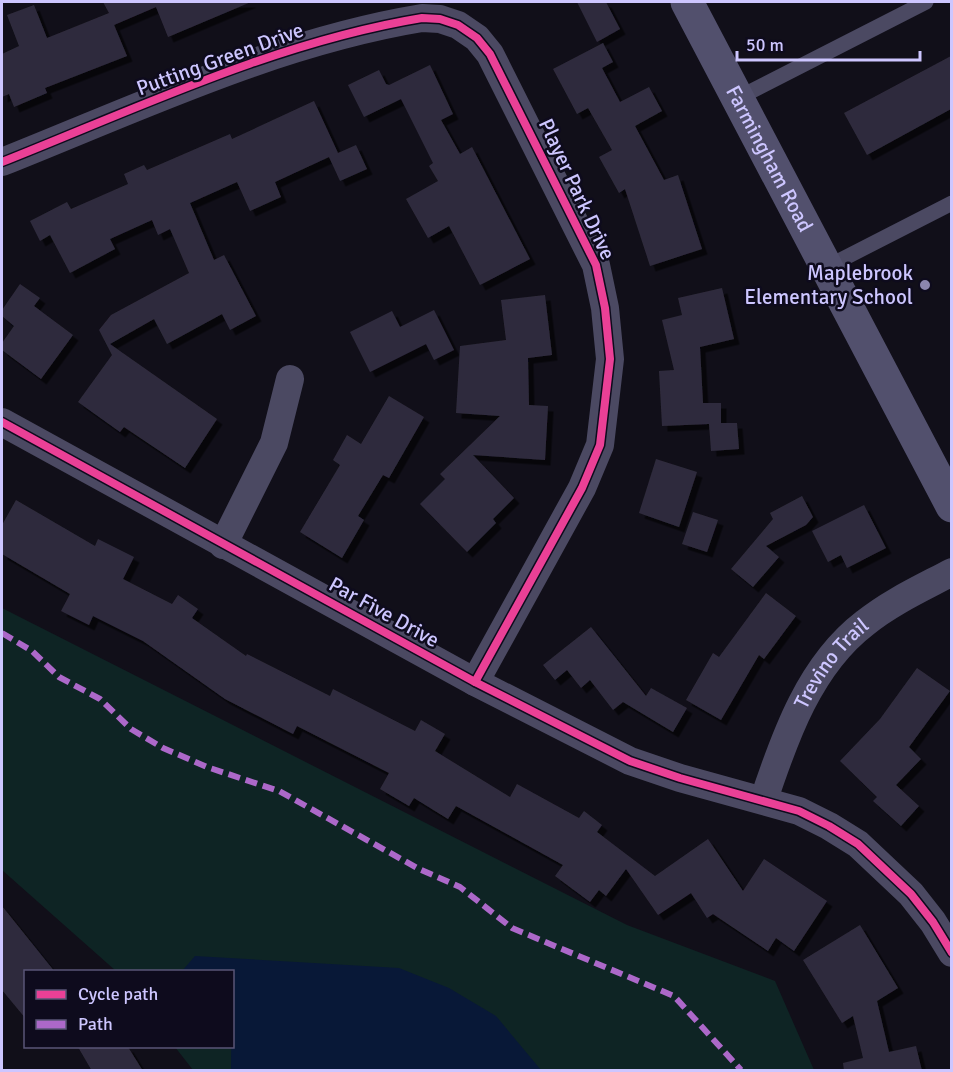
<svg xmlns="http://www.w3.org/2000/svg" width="953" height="1072" viewBox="0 0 953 1072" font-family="Signika,sans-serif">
	<defs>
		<filter id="shadow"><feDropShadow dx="5.5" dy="5.5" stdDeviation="0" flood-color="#0009"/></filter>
	</defs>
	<rect width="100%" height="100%" fill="#110f19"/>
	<polygon fill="#0e2424" points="2,608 627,925 775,981 814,1070 193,1070 175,1047 232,1046 232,972 116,971 2,870"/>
	<polygon fill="#081837" points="195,956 399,968 449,988 496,1016 541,1070 231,1070 232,972 182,971"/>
	<g fill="#2f2b3c" filter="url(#shadow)">
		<polygon points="103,2 251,2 168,37 156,7 114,25 112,20 127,56 45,88 47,93 14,107 9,94 2,97 2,54 19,46 7,15 34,5 47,38 109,13"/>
		<polygon points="577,2 606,2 620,29 597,42"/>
		<polygon points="603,43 613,62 602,68 620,102 649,87 662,111 635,126 664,180 678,175 702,249 650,266 625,189 619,193 599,157 612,150 588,108 577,114 553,69"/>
		<polygon points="951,56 951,109 867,155 844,113"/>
		<polygon points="430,65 453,114 441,120 460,154 472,147 530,259 480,285 449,226 428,238 406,199 438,181 429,166 433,163 401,99 364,117 348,85 379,70 386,84 389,85"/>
		<polygon points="314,101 338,153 356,145 367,169 340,181 329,157 275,182 281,197 250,211 237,182 190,203 214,260 224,255 256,316 230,330 222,314 167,344 154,319 110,344 217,419 185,468 124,427 120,432 78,402 112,355 99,330 111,315 189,273 170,229 158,235 152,220 110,239 115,249 70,273 50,235 40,241 30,221 67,202 71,209 128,184 124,174 144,165 147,170 230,134 232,139"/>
		<polygon points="20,284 40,298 34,306 73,335 41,379 2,350 2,343 14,326 2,316 2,310"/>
		<polygon points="722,288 734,339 700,347 703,403 721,403 721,423 737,423 739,449 711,451 709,424 662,426 659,371 674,370 662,320 682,315 678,298"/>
		<polygon points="545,295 552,355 528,358 529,405 548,406 545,460 473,455 514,498 493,519 496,523 467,552 420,504 445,479 440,474 500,416 456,413 460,346 506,340 501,300"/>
		<polygon points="434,310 454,350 434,360 426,344 370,372 350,332 392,311 400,327"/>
		<polygon points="389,396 424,417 389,478 383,475 358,516 364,520 342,558 300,532 340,465 333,460 347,435 361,444"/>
		<polygon points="656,459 697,472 679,527 639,513"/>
		<polygon points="802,496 813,517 806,525 766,546 779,557 753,587 731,569 773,519 770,513"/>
		<polygon points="16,500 95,546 98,539 134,557 123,579 172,604 178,595 198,609 192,618 246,656 247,654 330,696 333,689 415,731 421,720 445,734 435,751 510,797 517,784 579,818 584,811 602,825 597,832 655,876 708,839 743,891 764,859 827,901 794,951 776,938 768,951 713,914 707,918 691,893 658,915 626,869 606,896 599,890 590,902 555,876 563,865 456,806 448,819 414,798 409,806 380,789 389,773 297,726 293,734 225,699 143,641 93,616 89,625 61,611 70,594 2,554 2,525"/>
		<polygon points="864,505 886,548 847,568 841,555 828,562 812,531"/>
		<polygon points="693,512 718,520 707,552 682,544"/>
		<polygon points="766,593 796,616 764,659 759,655 721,720 686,700 713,653 719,657"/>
		<polygon points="591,627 646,696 651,688 687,708 673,732 623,702 613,710 590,680 581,688 567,670 555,680 543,665"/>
		<polygon points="917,668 950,691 909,747 921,759 896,785 919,806 901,826 873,801 877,797 840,761 880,719"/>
		<polygon points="2,906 55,972 26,972 26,1019 2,990"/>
		<polygon points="860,925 898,988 877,1001 889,1052 916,1046 922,1071 844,1071 843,1063 863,1058 853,1016 842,1023 803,960"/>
		<polygon points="78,1047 128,1047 143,1071 92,1071"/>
	</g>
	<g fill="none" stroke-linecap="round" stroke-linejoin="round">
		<g stroke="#4b4962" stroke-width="15">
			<polyline points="738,98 926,2"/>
			<polyline points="825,268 952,203"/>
		</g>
		<g stroke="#4b4962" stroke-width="28">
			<path d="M2 162C138 108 276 42 422 18L440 19 458 25 477 38 490 54 596 265 605 308 610 359 600 445 582 488 475 682"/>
			<polyline points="2,422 475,682 630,761 680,778 799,811 829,826 858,844 911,894 933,922 952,953"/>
			<polyline points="223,545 274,443 290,379"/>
			<path id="s1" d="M764 799C785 736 810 665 865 623 891 602 922 588 952 572"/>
		</g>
		<path stroke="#52506d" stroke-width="33" id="s2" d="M687 2 952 506"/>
		<polyline stroke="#ac68c9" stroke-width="6" stroke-dasharray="12 6" stroke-linecap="butt" points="2,633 32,651 59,677 100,699 131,729 163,748 207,767 279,791 419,869 460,887 512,928 674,996 741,1070"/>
		<g stroke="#0e0b1d" stroke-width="11">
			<g id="cycleway">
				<path d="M2 162C138 108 276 42 422 18L440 19 458 25 477 38 490 54 596 265 605 308 610 359 600 445 582 488 475 682"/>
				<polyline points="2,422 475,682 630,761 680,778 799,811 829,826 858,844 911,894 933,922 952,953"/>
			</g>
		</g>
		<use href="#cycleway" stroke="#ea4096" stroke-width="8"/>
	</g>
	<circle fill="#8b86ae" stroke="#0e0b1d" stroke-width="2" cx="925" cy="285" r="6"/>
	<g text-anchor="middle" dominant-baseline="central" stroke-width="5" stroke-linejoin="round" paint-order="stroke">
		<g font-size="21" fill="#cdc6ff" stroke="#0e0b1d">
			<text transform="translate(220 59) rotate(-20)">Putting Green Drive</text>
			<text stroke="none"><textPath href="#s2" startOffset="177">Farmingham Road</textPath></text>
			<text transform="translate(577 189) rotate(65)">Player Park Drive</text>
			<text transform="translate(384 612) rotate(29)">Par Five Drive</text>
			<text stroke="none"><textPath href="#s1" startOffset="153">Trevino Trail</textPath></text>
		</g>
		<g font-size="21" fill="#cdc6ff" stroke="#0e0b1d" text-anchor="end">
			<text x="913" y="273">Maplebrook<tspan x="913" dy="24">Elementary School</tspan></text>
		</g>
	</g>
	<rect width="953" height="1072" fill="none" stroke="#cdc6ff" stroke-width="6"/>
	<rect x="24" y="970" width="210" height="78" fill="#0e0b1d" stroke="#5a5677" stroke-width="1.5"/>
	<rect x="36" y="990" width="30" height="9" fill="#ea4096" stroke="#5a5677" stroke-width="1.5"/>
	<text x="78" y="1000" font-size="18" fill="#cdc6ff">Cycle path</text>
	<rect x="36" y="1020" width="30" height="9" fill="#ac68c9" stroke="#5a5677" stroke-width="1.5"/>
	<text x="78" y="1030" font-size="18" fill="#cdc6ff">Path</text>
	<path d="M737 51v9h183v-9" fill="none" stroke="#cdc6ff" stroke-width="3"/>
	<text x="746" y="51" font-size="18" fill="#cdc6ff" stroke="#0e0b1d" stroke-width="4.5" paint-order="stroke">50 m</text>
</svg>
